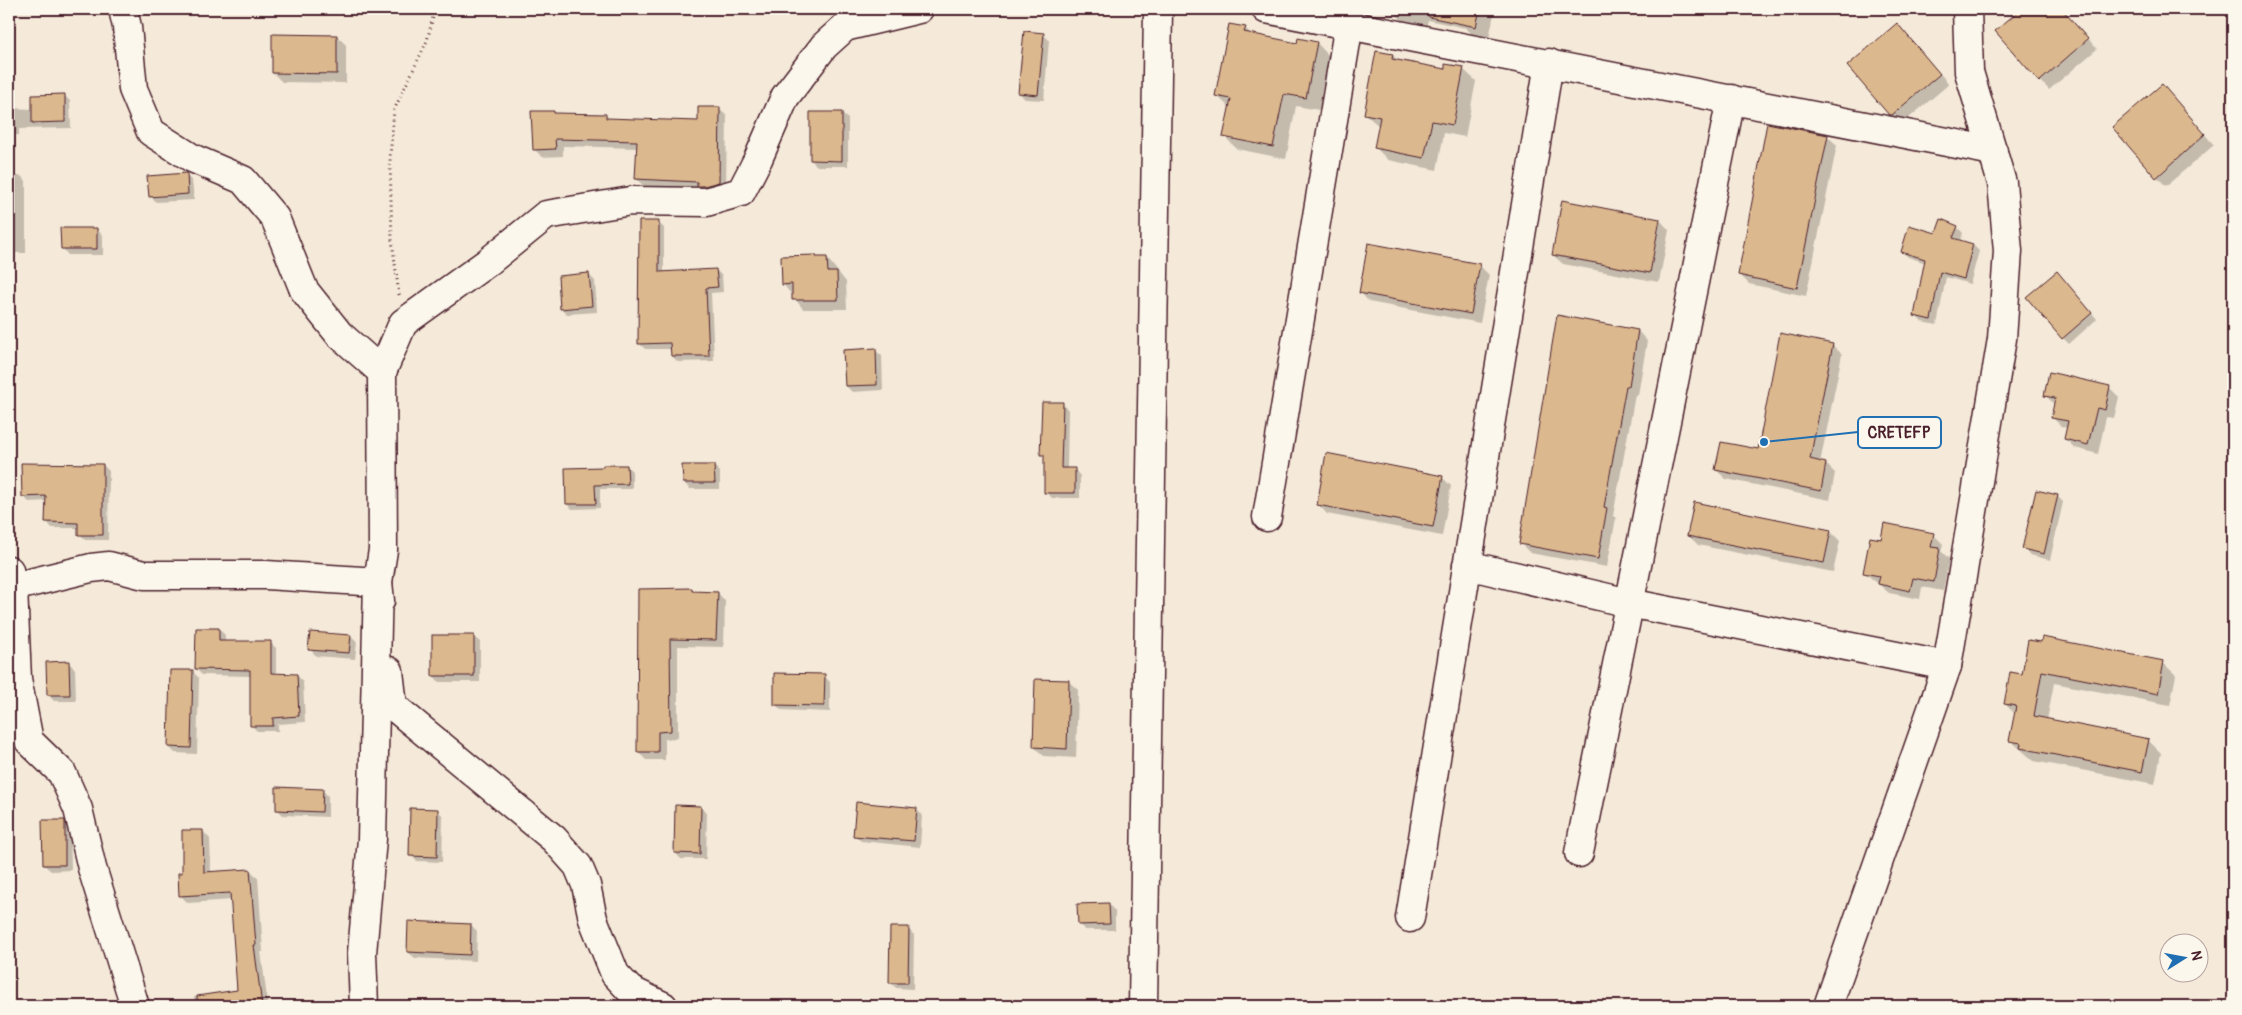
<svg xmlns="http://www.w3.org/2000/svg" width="2242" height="1015" viewBox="0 0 2242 1015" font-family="Pangolin,sans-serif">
	<rect width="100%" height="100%" fill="#f5ead9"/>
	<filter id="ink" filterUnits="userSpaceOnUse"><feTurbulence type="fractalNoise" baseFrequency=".02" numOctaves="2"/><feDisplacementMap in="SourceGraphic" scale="10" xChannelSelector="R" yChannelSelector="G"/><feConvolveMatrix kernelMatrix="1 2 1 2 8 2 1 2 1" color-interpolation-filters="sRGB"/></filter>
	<g filter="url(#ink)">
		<g fill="#0003">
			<polygon points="1392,9 1495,9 1489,38 1473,35 1466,28 1428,20 1426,28 1404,23"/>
			<polygon points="2023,9 2062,9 2097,49 2049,90 1997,31"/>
			<polygon points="1245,28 1252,35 1298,44 1317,43 1329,56 1319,110 1296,106 1286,159 1237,149 1225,137 1230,108 1216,95"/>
			<polygon points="1043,34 1049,40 1044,100 1025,99 1019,93"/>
			<polygon points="1906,34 1949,84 1902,124 1890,114"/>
			<polygon points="337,36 346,45 346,83 282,82 273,73"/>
			<polygon points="1377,52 1393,55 1399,62 1446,71 1463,69 1476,81 1465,137 1444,133 1437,170 1388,160 1376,148 1380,127 1365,114"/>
			<polygon points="64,95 70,101 71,128 19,129 19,135 9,135 9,108 33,109"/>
			<polygon points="2171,95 2214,145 2166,186 2157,177"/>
			<polygon points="719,109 727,116 726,189 644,186 636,179 638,148 563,146 563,156 542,157 534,149 554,112 557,115 606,116 609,119 699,122"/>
			<polygon points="841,113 848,119 848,166 817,166 811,160"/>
			<polygon points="1827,136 1837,145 1806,296 1749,284 1739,274"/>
			<polygon points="186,175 192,181 194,200 156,202 150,196"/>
			<polygon points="9,176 21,176 26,181 26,253 9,253"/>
			<polygon points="1563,202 1660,220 1669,230 1659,282 1563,264 1553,255"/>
			<polygon points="658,222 664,228 664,273 716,270 722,276 723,292 711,293 714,361 678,362 672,356 672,349 645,349 639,343"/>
			<polygon points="1957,227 1963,233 1960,241 1973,245 1979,251 1970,284 1946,277 1937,325 1922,322 1916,316 1926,263 1908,257 1902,251 1936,234"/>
			<polygon points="97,229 103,236 103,255 68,255 62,248"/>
			<polygon points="815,256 817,258 827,258 846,282 847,309 803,309 783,284"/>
			<polygon points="1479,265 1489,275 1480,323 1369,302 1360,292"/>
			<polygon points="589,275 595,281 597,312 567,314 561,308"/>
			<polygon points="2063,279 2097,319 2069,344 2063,338"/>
			<polygon points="1638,331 1647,341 1638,395 1635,395 1613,516 1616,518 1607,567 1530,553 1520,543"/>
			<polygon points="1832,345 1842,354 1820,463 1826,464 1835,473 1830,500 1726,479 1716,470 1758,450"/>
			<polygon points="875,350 882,356 883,390 852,392 846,386"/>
			<polygon points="2109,387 2119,397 2114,418 2106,417 2098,454 2075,448 2065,439 2068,428 2062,427 2052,417 2055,405 2045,395"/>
			<polygon points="1062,403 1068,410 1067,469 1074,469 1080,476 1080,498 1052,498 1046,492 1046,458 1041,454"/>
			<polygon points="103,465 109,471 108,540 85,540 80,534 80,528 52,528 47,522 47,501 29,502 23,496"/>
			<polygon points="627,466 632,471 632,489 600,489 600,508 572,509 567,504 566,469"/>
			<polygon points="714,466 720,472 720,489 690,489 684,483"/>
			<polygon points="1442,477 1451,486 1442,536 1327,514 1318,504"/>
			<polygon points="2057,496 2063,502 2050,560 2030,555 2024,549"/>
			<polygon points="1830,531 1840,541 1833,572 1698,545 1689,536"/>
			<polygon points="1933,534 1943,544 1941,551 1949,559 1943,591 1922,587 1920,599 1889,593 1865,573 1882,541"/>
			<polygon points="691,590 694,592 718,593 725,601 724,647 678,646 678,738 665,739 665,760 646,760 638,752 639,591"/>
			<polygon points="219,629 225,635 225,643 270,642 276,648 276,674 297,675 303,682 305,722 278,724 278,731 257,731 251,725 251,676 202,675 196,669"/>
			<polygon points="350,636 357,642 355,659 316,656 310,649"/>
			<polygon points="473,636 480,642 480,682 439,682 433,675"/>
			<polygon points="2030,641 2163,663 2176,675 2170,705 2054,683 2047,720 2148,740 2161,753 2155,784 2034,761 2010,740 2015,714 2005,704 2023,675"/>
			<polygon points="69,663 75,669 76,701 54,701 48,695"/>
			<polygon points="193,672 199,678 197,754 175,753 169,747"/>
			<polygon points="824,676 830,682 830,712 781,710 775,704"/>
			<polygon points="1068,681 1078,690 1076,758 1044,756 1034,747"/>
			<polygon points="9,725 15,731 18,749 9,750"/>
			<polygon points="322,790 328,796 328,817 283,815 277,809"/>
			<polygon points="701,807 707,813 706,859 681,859 675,853"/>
			<polygon points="916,809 922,815 920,847 861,841 854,835"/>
			<polygon points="437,810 443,816 442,862 417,861 410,855"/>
			<polygon points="64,821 70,827 71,870 51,871 44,865"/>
			<polygon points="203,831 210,839 211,872 250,870 258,878 263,952 261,952 268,1006 195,1006 194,997 239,991 232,900 188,903 181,896 184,874"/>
			<polygon points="1109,905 1115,911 1115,930 1085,930 1079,924"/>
			<polygon points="471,925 477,931 476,961 415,958 408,952"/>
			<polygon points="908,929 914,935 913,989 896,988 890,982"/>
		</g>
		<g fill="#dcb88e" stroke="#4a1f2b">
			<polygon points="1429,9 1480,9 1476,27 1429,17"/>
			<polygon points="2021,9 2062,9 2088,39 2039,82 1995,31"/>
			<polygon points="1897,23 1940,74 1892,115 1889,115 1847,66"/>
			<polygon points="1229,24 1246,27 1244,32 1297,43 1298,38 1317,42 1306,98 1284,94 1273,147 1223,137 1231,99 1215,96"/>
			<polygon points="1024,31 1044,33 1038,95 1018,93"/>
			<polygon points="272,34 337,35 337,74 272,73"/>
			<polygon points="1376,51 1393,54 1392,59 1445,69 1445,64 1464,67 1453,125 1432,121 1424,158 1374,148 1380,117 1364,114"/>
			<polygon points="2162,84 2205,134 2156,178 2112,127"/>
			<polygon points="65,94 65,122 32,123 32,95"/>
			<polygon points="698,107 720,107 719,182 704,186 697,186 697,182 635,179 637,141 555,139 556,149 533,150 531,111 554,111 554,113 606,114 606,118 698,121"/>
			<polygon points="810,112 842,112 842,161 810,160"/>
			<polygon points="1767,123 1828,135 1797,288 1738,275"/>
			<polygon points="187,173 188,194 149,197 147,176"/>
			<polygon points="1562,200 1660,219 1650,273 1552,255"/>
			<polygon points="1941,219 1958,226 1953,238 1973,244 1964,279 1940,272 1931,320 1914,316 1925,259 1901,252 1909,225 1936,233"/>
			<polygon points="639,221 659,221 659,272 716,269 718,287 706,288 709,356 671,356 670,343 638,344"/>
			<polygon points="60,228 97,228 97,249 61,249"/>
			<polygon points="1368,243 1480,264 1471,314 1359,293"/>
			<polygon points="816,255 816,257 827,257 828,272 837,272 838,300 792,300 792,284 782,285 781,256"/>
			<polygon points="2057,271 2092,313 2062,339 2026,297"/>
			<polygon points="589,273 592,306 560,309 558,276"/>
			<polygon points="1557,315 1638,330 1629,386 1626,386 1604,507 1607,508 1598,559 1519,544"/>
			<polygon points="1780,333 1833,344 1810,459 1826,463 1821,491 1715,470 1721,442 1758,449"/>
			<polygon points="876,348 877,385 845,386 843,350"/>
			<polygon points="2049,372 2110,386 2105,410 2097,408 2088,445 2064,439 2068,421 2051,418 2055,398 2044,396"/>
			<polygon points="1042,402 1063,402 1061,468 1075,468 1075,493 1044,493 1044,455 1040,455"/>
			<polygon points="1326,453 1443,476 1433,527 1317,505"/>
			<polygon points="21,463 103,464 103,535 78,535 78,523 45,522 46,496 22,497"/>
			<polygon points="603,465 627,465 628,484 595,485 596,504 566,504 565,468 603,467"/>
			<polygon points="682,465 714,465 715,483 683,483"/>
			<polygon points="2036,490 2058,495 2044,554 2022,549"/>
			<polygon points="1694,502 1831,530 1824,563 1687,536"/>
			<polygon points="1884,523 1934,533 1931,547 1940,548 1934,582 1913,578 1910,591 1878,584 1880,576 1863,573 1870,537 1881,539"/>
			<polygon points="692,588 692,591 718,592 716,640 670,639 671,731 658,732 658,752 637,752 638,589"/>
			<polygon points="196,628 219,628 219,641 271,641 271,673 297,674 299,716 273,718 273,726 250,726 250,670 195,669"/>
			<polygon points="310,632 351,635 349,653 308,650"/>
			<rect x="432" y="635" width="42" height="41"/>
			<polygon points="2042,637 2164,661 2158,694 2042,671 2034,716 2149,739 2142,772 2020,748 2021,743 2009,741 2016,706 2004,704 2010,672 2022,674 2028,640 2041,642"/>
			<polygon points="69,661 70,695 47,695 46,662"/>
			<polygon points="170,670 193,670 191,748 168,747"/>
			<polygon points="774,673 825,674 824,706 774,705"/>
			<polygon points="1035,679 1069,680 1067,749 1033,747"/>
			<polygon points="276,787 323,789 322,812 276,810"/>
			<polygon points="856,802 917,808 914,841 853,836"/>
			<polygon points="675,805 701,806 700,854 674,853"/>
			<polygon points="410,808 438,809 437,857 409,856"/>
			<polygon points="42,820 65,820 65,865 43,865"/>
			<polygon points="182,830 203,830 204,872 250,869 256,945 254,945 262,1006 197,1006 197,996 237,990 230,893 179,896 178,873 182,873"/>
			<polygon points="1109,903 1110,924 1078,925 1077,904"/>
			<polygon points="408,921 471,924 470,955 407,952"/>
			<polygon points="890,927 909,927 908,983 889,983"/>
		</g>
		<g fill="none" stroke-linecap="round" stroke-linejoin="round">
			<g stroke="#4a1f2b" stroke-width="31">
				<g id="minor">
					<polyline points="123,9 127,27 133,89 151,132 192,158 243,180 275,218 304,290 339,334 382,372"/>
					<polyline points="1266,9 1993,151"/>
					<polyline points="1267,517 1349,24"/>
					<polyline points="1467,565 1629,603 1947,666"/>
					<polyline points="9,570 13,588 17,679 29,741 62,773 78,809 92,868 135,1006"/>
					<polyline points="9,588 91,568 109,566 144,575 266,575 378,582 380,601"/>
					<polyline points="389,671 393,706 554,839 578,866 586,885 593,919 615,974 630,990 663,1006"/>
					<polyline points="1579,853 1731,99"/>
					<polyline points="1410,918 1549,63"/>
					<polyline points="364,1006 362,953 372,839 378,582 383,550 382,372 403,323 488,262 546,215 631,201 706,202 741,192 758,159 785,97 824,46 845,27 919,9"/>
					<polyline points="1143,1006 1158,9"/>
					<polyline points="1828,1006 1947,666 2002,339 2008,251 2002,183 1969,72 1967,9"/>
				</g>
			</g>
			<polyline stroke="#4a1f2b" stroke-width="3" stroke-dasharray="1 4" stroke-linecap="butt" points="399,295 392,240 390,157 394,110 427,41 435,9"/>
			<use href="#minor" stroke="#fbf7ec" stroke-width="28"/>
		</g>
	</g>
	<path fill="none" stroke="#1f6fb2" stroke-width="2" d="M1764 442L1858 432"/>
	<circle fill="#1f6fb2" stroke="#fbf7ec" stroke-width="2" cx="1764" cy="442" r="5"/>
	<rect fill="#fbf7ec" stroke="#1f6fb2" stroke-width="2" x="1858" y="417" width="83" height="31" rx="5"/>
	<g font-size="16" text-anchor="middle" font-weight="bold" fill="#4a1f2b">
		<text x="1899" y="438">CRETEFP</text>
	</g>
	<rect width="2242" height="1015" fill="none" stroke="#fbf7ec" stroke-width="30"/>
	<rect x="15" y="15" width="2212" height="985" fill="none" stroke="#4a1f2b" stroke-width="2" filter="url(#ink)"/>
	<g transform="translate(2184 958) rotate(79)"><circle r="24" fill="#fbf7ec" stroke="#b4a19f"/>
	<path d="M0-4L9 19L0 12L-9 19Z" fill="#1f6fb2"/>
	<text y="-8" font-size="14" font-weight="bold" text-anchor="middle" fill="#4a1f2b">N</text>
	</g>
</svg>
